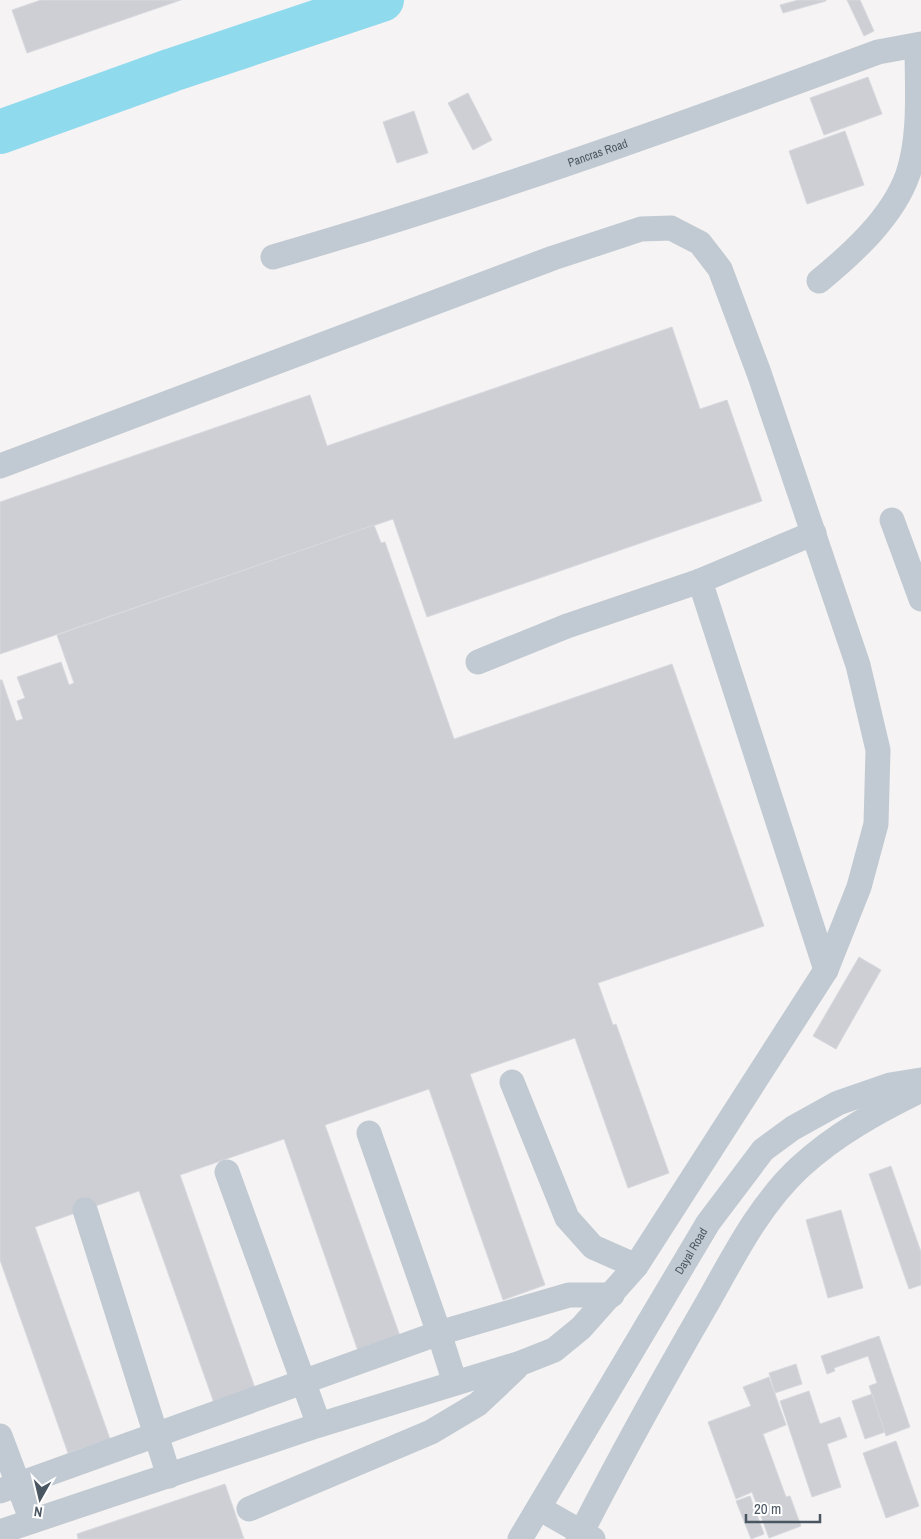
<svg xmlns="http://www.w3.org/2000/svg" width="921" height="1539" viewBox="0 0 921 1539" font-family="'Archivo Narrow',sans-serif">
	<rect width="100%" height="100%" fill="#f5f3f3"/>
	<g fill="none" stroke-linecap="round" stroke-linejoin="round">
		<polyline stroke="#90daee" stroke-width="44" points="0,132 172,70 382,0"/>
	</g>
	<g fill="#cdcfd5" stroke="#d7d9de">
		<polygon points="41,0 181,0 27,53 12,10"/>
		<polygon points="798,0 826,0 826,1 783,13 780,5"/>
		<polygon points="847,0 860,0 874,31 864,36"/>
		<polygon points="868,77 882,114 824,135 810,98"/>
		<polygon points="468,93 492,140 473,150 448,103"/>
		<polygon points="414,111 428,153 397,163 383,122"/>
		<polygon points="845,131 864,185 807,204 789,151"/>
		<polygon points="672,327 700,409 727,400 762,501 427,617 393,519 0,654 0,502 310,395 327,446"/>
		<polygon points="374,525 381,543 385,542 454,739 672,664 764,926 598,983 613,1025 616,1024 669,1173 628,1188 575,1038 470,1074 545,1285 503,1300 429,1089 325,1125 400,1336 358,1351 284,1139 180,1175 255,1388 214,1403 139,1191 35,1227 110,1439 68,1453 0,1260 0,680 2,680 16,721 23,719 17,701 25,698 17,677 61,662 69,685 74,683 57,635"/>
		<polygon points="859,957 881,970 836,1049 813,1036"/>
		<polygon points="891,1166 921,1252 921,1285 909,1289 869,1174"/>
		<polygon points="841,1210 863,1288 828,1298 806,1220"/>
		<polygon points="879,1336 910,1427 886,1436 869,1386 877,1383 868,1356 834,1368 835,1371 827,1374 821,1356"/>
		<polygon points="796,1364 802,1384 775,1393 769,1373"/>
		<polygon points="769,1377 786,1425 763,1434 786,1497 790,1496 801,1526 769,1538 752,1492 736,1499 708,1422 751,1406 743,1387"/>
		<polygon points="809,1391 820,1424 840,1417 847,1437 827,1444 841,1487 812,1497 780,1401"/>
		<polygon points="872,1394 885,1432 865,1439 852,1401"/>
		<polygon points="896,1441 919,1506 886,1518 863,1453"/>
		<polygon points="225,1484 244,1539 78,1539 77,1534"/>
		<polygon points="750,1496 764,1534 751,1539 736,1501"/>
	</g>
	<g fill="none" stroke-linecap="round" stroke-linejoin="round">
		<g stroke="#c1cad2" stroke-width="25">
			<path id="s1" d="M273 257C478 198 678 126 878 52L921 44"/>
			<path d="M819 281C853 253 893 217 908 174 921 134 917 87 917 46"/>
			<polyline points="0,466 553,258 641,229 671,228 700,243 720,269 759,373 858,665 878,750 876,824 859,887 826,970 636,1266 581,1328 554,1350 521,1363 319,1425 0,1532"/>
			<polyline points="892,520 921,599"/>
			<polyline points="700,581 826,970"/>
			<polyline points="478,662 567,626 700,581 814,533"/>
			<polyline points="512,1082 567,1218 593,1247 636,1266"/>
			<polyline points="369,1133 439,1333 455,1383"/>
			<polyline points="227,1172 319,1425"/>
			<polyline points="85,1210 169,1476"/>
			<polyline points="0,1436 32,1521"/>
			<polyline points="0,1491 439,1333 569,1295 612,1295"/>
			<polyline points="539,1508 593,1539"/>
			<polyline points="249,1509 431,1432 478,1404 516,1368"/>
			<path id="s2" d="M520 1539 708 1223 763 1150 793 1128 838 1103 890 1085 921 1080"/>
			<path d="M578 1539C618 1461 661 1383 705 1307 733 1258 758 1206 800 1167 836 1134 878 1111 921 1090"/>
		</g>
	</g>
	<g text-anchor="middle" dominant-baseline="central" stroke-width="4" stroke-linejoin="round" paint-order="stroke">
		<g font-size="12" fill="#4a5661" stroke="#fff">
			<text stroke="none"><textPath href="#s1" startOffset="341">Pancras Road</textPath></text>
			<text stroke="none"><textPath href="#s2" startOffset="335">Dayal Road</textPath></text>
		</g>
	</g>
	<g transform="translate(40 1499) rotate(188)" stroke="#ffffff" stroke-width="4" paint-order="stroke">
	<path d="M0-4L9 19L0 12L-9 19Z" fill="#4a5661"/>
	<text y="-8" font-size="14" font-weight="bold" text-anchor="middle" fill="#4a5661">N</text>
	</g>
	<path d="M746 1514v8h74v-8" fill="none" stroke="#4a5661" stroke-width="2.5"/>
	<text x="754" y="1514" font-size="15" fill="#4a5661" stroke="#ffffff" stroke-width="4" paint-order="stroke">20 m</text>
</svg>
